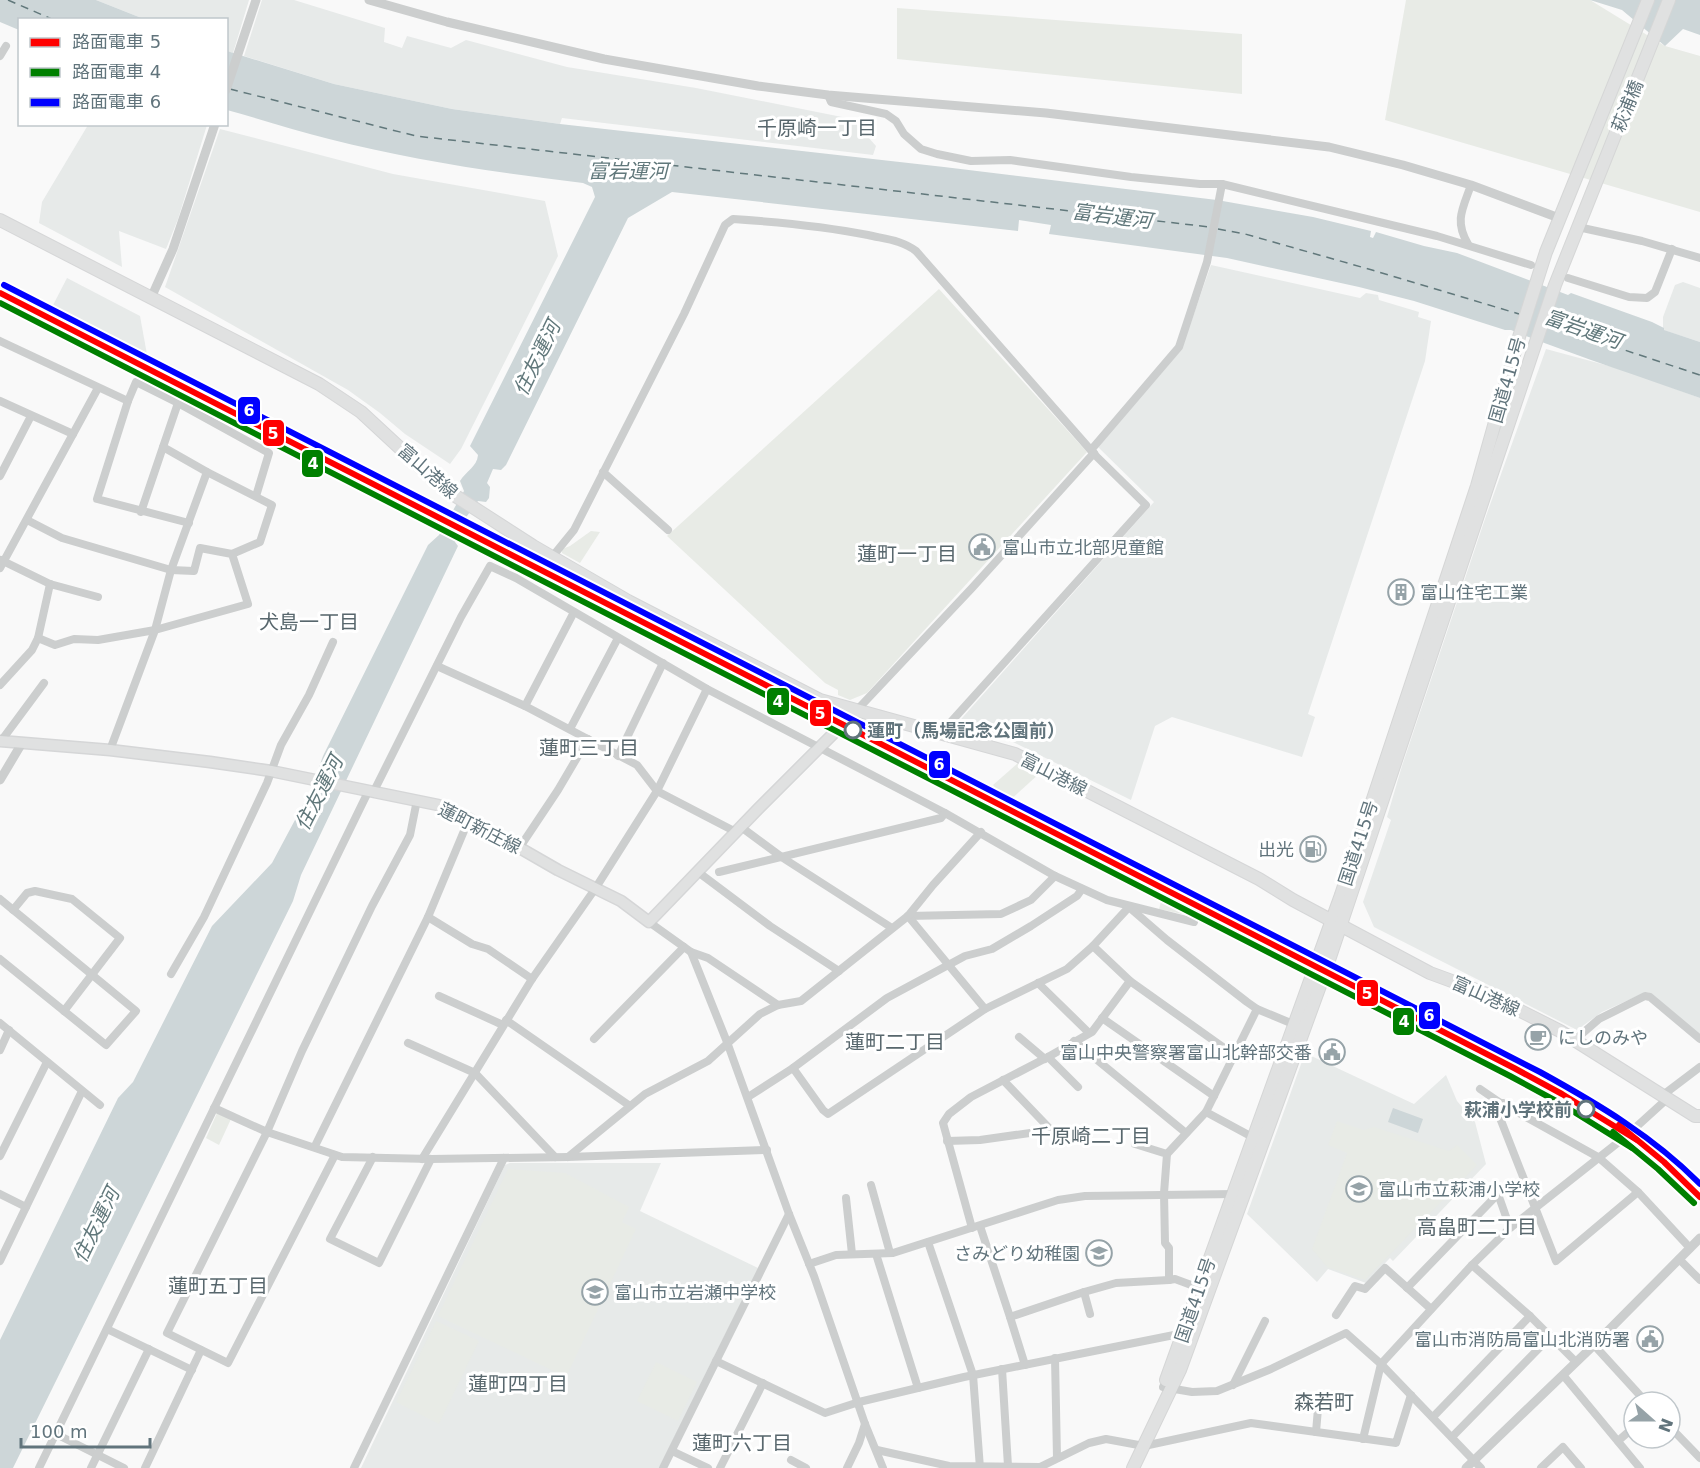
<svg xmlns="http://www.w3.org/2000/svg" width="1700" height="1468" viewBox="0 0 1700 1468" font-family="'DejaVu Sans','Noto Sans JP',sans-serif">
	<rect width="100%" height="100%" fill="#f9f9f9"/>
	<g fill="#e7eae9">
		<polygon points="96,0 249,0 233,53 227,51 226,20 144,19"/>
		<polygon points="262,0 294,0 385,28 384,42 402,48 407,36 451,48 466,40 567,67 696,88 852,119 876,146 873,155 562,118 560,124 452,109 334,84 244,56"/>
		<polygon points="88,125 207,125 178,219 166,249 119,231 122,267 39,223 42,202"/>
		<polygon points="220,129 393,174 545,201 558,256 461,449 450,464 405,434 380,413 348,390 165,287"/>
		<polygon points="1211,265 1360,298 1366,293 1378,295 1379,300 1419,312 1418,317 1431,321 1425,361 1308,714 1315,717 1302,757 1172,717 1155,726 1131,800 1011,741 957,729 955,726 1154,502 1098,447 1181,350"/>
		<polygon points="67,278 140,316 148,360 145,362 49,313"/>
		<polygon points="1683,282 1700,288 1700,342 1663,330 1663,317 1675,285"/>
		<polygon points="1546,349 1624,370 1700,398 1700,1035 1652,994 1646,992 1602,1012 1577,1030 1374,927 1363,902 1391,820 1387,817 1402,766 1486,516"/>
		<polygon points="1305,1053 1414,1104 1446,1075 1457,1101 1475,1122 1486,1164 1393,1261 1390,1258 1366,1283 1328,1269 1317,1282 1247,1214"/>
		<polygon points="510,1163 661,1163 640,1211 758,1268 659,1468 361,1468 505,1165"/>
	</g>
	<g fill="#e8ebe6">
		<polygon points="1406,0 1590,0 1665,46 1700,56 1700,212 1385,120"/>
		<polygon points="897,8 1242,34 1242,94 897,59"/>
		<polygon points="939,289 1087,452 867,693 850,700 838,695 838,690 825,683 667,536"/>
		<polygon points="591,531 600,532 580,563 562,553 562,549 570,546"/>
		<polygon points="1018,763 1040,773 1008,802 1004,799 993,785"/>
		<polygon points="1162,898 1192,912 1191,916 1159,909"/>
		<polygon points="217,1113 231,1119 219,1145 206,1138"/>
		<polygon points="1337,1121 1364,1130 1374,1127 1449,1151 1457,1145 1477,1165 1365,1280 1327,1267 1312,1249 1347,1153 1328,1145"/>
		<polygon points="508,1169 565,1173 629,1207 622,1222 636,1229 566,1377 438,1316"/>
		<polygon points="436,1321 479,1341 439,1424 396,1402"/>
		<polygon points="656,1362 697,1382 678,1421 637,1401"/>
	</g>
	<g fill="#cdd6d8">
		<polygon points="0,0 96,0 144,19 20,20 19,30 0,22"/>
		<polygon points="1590,0 1700,0 1700,35 1683,29 1665,46 1622,10"/>
		<path d="M227 51 334 84 452 109 560 124 944 167 1217 200 1313 217 1371 231 1370 237 1373 238 1376 232 1424 246 1457 253 1568 295 1571 293 1652 322 1664 328V330L1700 342V398C1637 375 1573 355 1511 330H1505L1414 301 1359 287 1227 258 1049 234 1051 225 1019 220 1018 231 672 192 628 218 506 465 501 470 493 469 487 483 490 487 489 498 486 502 478 501 467 516 459 538H457L455 542 458 546 301 875 293 901 13 1468H0V1340L118 1098 133 1082 212 926 272 863 311 790 323 756 428 545 439 535 464 491 460 481C466 471 477 467 478 455L470 446 595 197 592 187 583 183C498 173 412 160 329 139 294 130 260 119 227 110Z"/>
		<polygon points="1393,1108 1423,1119 1418,1133 1388,1122"/>
	</g>
	<g fill="none" stroke-linecap="round" stroke-linejoin="round">
		<g stroke="#61787b" stroke-width="1.5" stroke-dasharray="8 6" stroke-linecap="butt">
			<polyline points="8,0 54,20"/>
			<polyline points="230,89 416,136 1210,227"/>
			<polyline points="1218,229 1245,234 1372,270 1519,314"/>
			<polyline points="1546,324 1700,375"/>
		</g>
		<g stroke="#d5d6d7" stroke-width="13">
			<polyline id="secondary" points="0,741 110,750 210,762 271,771 438,805 457,812 558,870 621,901 649,922 758,809 857,710"/>
		</g>
		<g stroke="#d5d6d7" stroke-width="14">
			<polyline id="primary" points="0,220 319,384 361,412 428,474 454,495 533,546 628,601 820,700 1015,754 1259,879 1293,900 1430,973 1487,994 1560,1031 1695,1116 1700,1116"/>
		</g>
		<g stroke="#d5d6d6" stroke-width="14">
			<g id="trunk">
				<polyline points="1166,1380 1341,895 1477,486 1519,337 1546,252 1648,0"/>
				<polyline points="1133,1468 1180,1370 1325,972 1555,285 1669,0"/>
			</g>
		</g>
		<g stroke="#cccece" stroke-width="8">
			<polyline points="0,56 6,46"/>
			<polyline points="828,95 831,102 886,114 896,121 904,134 921,149 937,154 971,161 1010,160 1131,177 1200,184 1222,184 1437,236 1531,265"/>
			<polyline points="1578,227 1642,241 1700,258"/>
			<path d="M1468 244C1454 221 1463 208 1471 185"/>
			<polyline points="1568,278 1629,297 1647,298 1655,292 1672,249"/>
			<polyline points="0,341 128,401 136,382 178,403 163,447 207,472 171,570 155,630 110,750"/>
			<polyline points="0,401 73,434 0,568"/>
			<polyline points="128,401 97,499 189,523"/>
			<polyline points="178,403 269,453 256,496"/>
			<polyline points="73,434 98,388"/>
			<polyline points="1091,450 1179,347 1207,262 1222,184"/>
			<polyline points="207,472 272,505 260,542 232,554"/>
			<polyline points="603,472 668,530"/>
			<polyline points="0,476 31,416"/>
			<polyline points="141,512 163,447"/>
			<path d="M552 557 574 530 684 314 725 225 733 219C778 222 823 226 868 235 885 239 902 240 916 251L1096 456 1146 505 941 733"/>
			<polyline points="1,560 50,584 98,597"/>
			<polyline points="38,638 50,584"/>
			<polyline points="437,666 525,706 637,765 657,791 736,832"/>
			<polyline points="0,685 32,650 38,638 55,645 74,639 98,640 155,630 248,604 232,554 200,548 194,571 171,570 62,538 27,520"/>
			<polyline points="525,706 574,612"/>
			<polyline points="857,710 972,588 1094,453"/>
			<polyline points="570,729 618,638"/>
			<polyline points="1,741 44,683"/>
			<polyline points="618,756 663,663"/>
			<polyline points="373,793 461,617 490,566 516,578 707,689 945,813"/>
			<polyline points="741,827 783,858 892,928"/>
			<polyline points="520,847 558,790 588,739"/>
			<polyline points="698,872 770,926 839,971"/>
			<polyline points="719,872 941,818 945,813 1055,876 1107,900 1194,922"/>
			<polyline points="0,899 136,1011 106,1045 0,959"/>
			<polyline points="1130,908 1167,940 1247,1002 1257,1009 1298,1026"/>
			<polyline points="13,910 27,893 35,891 72,899 120,938 64,1011"/>
			<polyline points="908,916 1001,914 1031,900 1055,876"/>
			<polyline points="908,916 985,1009"/>
			<polyline points="428,917 472,944 488,949 532,979"/>
			<polyline points="649,922 691,952 727,1042 789,1214 814,1276 865,1424 883,1468"/>
			<polyline points="691,952 708,958 778,1005"/>
			<polyline points="171,974 204,917 267,783 281,745 309,695 333,642"/>
			<polyline points="1130,981 1234,1055"/>
			<polyline points="1038,983 1089,1033"/>
			<polyline points="439,996 503,1025"/>
			<polyline points="1102,1018 1214,1096"/>
			<polyline points="506,1020 630,1106"/>
			<polyline points="0,1023 100,1105"/>
			<polyline points="1019,1037 1045,1059"/>
			<polyline points="594,1039 684,947"/>
			<polyline points="1576,1039 1599,1019 1645,996 1650,997 1700,1039"/>
			<polyline points="1074,1041 1186,1133"/>
			<polyline points="408,1043 475,1073 555,1157"/>
			<polyline points="0,1050 9,1030"/>
			<polyline points="1048,1057 1078,1087"/>
			<polyline points="793,1068 823,1110 828,1114 985,1009 1067,969 1093,946"/>
			<polyline points="1480,1089 1499,1102 1598,1157 1638,1192 1690,1248"/>
			<polyline points="1663,1095 1700,1067"/>
			<polyline points="748,1097 793,1068 887,998 965,956 992,949 1031,926 1077,896 1082,889"/>
			<polyline points="1503,1103 1500,1118 1556,1261 1638,1192"/>
			<polyline points="214,1108 267,1132 342,1157 431,1159 568,1157 767,1150"/>
			<polyline points="1635,1128 1668,1098"/>
			<polyline points="1256,1139 1206,1112 1257,1009"/>
			<polyline points="947,1141 980,1140 1051,1130 1003,1080"/>
			<polyline points="315,1146 428,917 469,819"/>
			<polyline points="1167,1154 1206,1112"/>
			<polyline points="335,1155 228,1363 167,1333 267,1132 302,1051 372,906 410,835 417,800"/>
			<polyline points="0,1156 47,1062"/>
			<polyline points="373,1157 330,1239 379,1263 431,1159"/>
			<polyline points="568,1157 645,1094 708,1061 760,1014 778,1005 801,1001 908,916 933,885 981,832"/>
			<polyline points="422,1159 532,979 595,889 657,791 707,689"/>
			<polyline points="871,1185 890,1253"/>
			<polyline points="0,1194 26,1207"/>
			<polyline points="846,1198 852,1254"/>
			<polyline points="980,1226 1010,1317 1084,1292 1090,1314"/>
			<polyline points="972,1228 943,1123 949,1114 971,1097 1048,1057 1092,1032 1130,981 1093,946 1129,907"/>
			<polyline points="928,1242 973,1375 980,1468"/>
			<polyline points="876,1254 918,1388"/>
			<polyline points="1679,1259 1700,1280"/>
			<polyline points="0,1261 82,1091"/>
			<polyline points="809,1264 836,1255 893,1253 1058,1200 1085,1196 1236,1194"/>
			<polyline points="1472,1265 1530,1316 1576,1362"/>
			<polyline points="1169,1280 1175,1279 1202,1289"/>
			<polyline points="1407,1288 1498,1194 1510,1228"/>
			<polyline points="1084,1292 1116,1283 1169,1280 1169,1248 1165,1243 1164,1193 1167,1154 1135,1144"/>
			<polyline points="1336,1315 1355,1286 1365,1289 1385,1268 1431,1309"/>
			<polyline points="1010,1317 1025,1365"/>
			<polyline points="107,1329 192,1370"/>
			<polyline points="1594,1345 1646,1402"/>
			<polyline points="1055,1358 1057,1458"/>
			<polyline points="716,1361 825,1413 859,1402 964,1377 1184,1333"/>
			<polyline points="1002,1369 1008,1466"/>
			<polyline points="1563,1375 1640,1468"/>
			<polyline points="1233,1385 1265,1321"/>
			<polyline points="1163,1387 1192,1392 1217,1391 1271,1369 1346,1333 1381,1364 1481,1468"/>
			<polyline points="1433,1417 1530,1316"/>
			<polyline points="1670,1427 1700,1458"/>
			<polyline points="1316,1432 1319,1397"/>
			<polyline points="56,1434 124,1468"/>
			<polyline points="1452,1437 1551,1336"/>
			<polyline points="1363,1439 1381,1364 1472,1265 1510,1228 1625,1137"/>
			<polyline points="1618,1441 1634,1427"/>
			<polyline points="877,1450 949,1466 1040,1467 1089,1443 1106,1439 1144,1446 1251,1423 1396,1443 1411,1395"/>
			<polyline points="672,1451 708,1468"/>
			<polyline points="791,1460 806,1468"/>
			<polyline points="39,1468 368,792"/>
			<polyline points="91,1468 149,1349"/>
			<polyline points="145,1468 201,1350"/>
			<polyline points="354,1468 504,1158"/>
			<polyline points="663,1468 789,1214"/>
			<polyline points="720,1468 763,1383"/>
			<polyline points="847,1468 859,1443 865,1424"/>
			<polyline points="1541,1468 1563,1447 1581,1468"/>
		</g>
		<g stroke="#cccece" stroke-width="9">
			<polyline points="369,0 447,22 604,59 758,86 828,95 1046,113 1329,147 1403,165 1471,185 1559,218"/>
			<polyline points="226,90 256,0"/>
			<polyline points="151,298 173,249 215,124"/>
			<polyline points="0,780 22,743"/>
			<polyline points="1466,1468 1594,1345 1700,1238"/>
		</g>
		<use href="#secondary" stroke="#e0e1e1" stroke-width="10"/>
		<use href="#primary" stroke="#e0e1e1" stroke-width="12"/>
		<use href="#trunk" stroke="#e0e1e1" stroke-width="12"/>
		<g stroke="#fff" stroke-width="10">
			<g id="tram-1">
				<polyline points="0,293 1514,1068 1562,1094 1637,1140"/>
				<polyline points="1619,1125 1664,1162 1700,1197"/>
			</g>
		</g>
		<g stroke="#fff" stroke-width="10">
			<g id="tram-2">
				<polyline points="0,303 1510,1076 1558,1102 1632,1148"/>
				<polyline points="1613,1132 1658,1169 1694,1203"/>
			</g>
		</g>
		<g stroke="#fff" stroke-width="10">
			<path id="tram-3" d="M4 285 1540 1072C1598 1104 1654 1137 1700 1184"/>
		</g>
		<use href="#tram-1" stroke="#f00" stroke-width="6"/>
		<use href="#tram-2" stroke="#008000" stroke-width="6"/>
		<use href="#tram-3" stroke="#00f" stroke-width="6"/>
	</g>
	<defs>
		<g id="civic-ring" transform="scale(1.35)"><circle r="9.5" fill="#fff" stroke="#96a3a8" stroke-width="1.5"/><path d="M-.6-6.5H3V-4.5H.6V-3L4-1V1h2V6H-6V1h2V-1L-.6-3ZM-1.2 2.5V6h2.4V2.5Z" fill="#96a3a8"/></g>
		<g id="building-ring" transform="scale(1.35)"><circle r="9.5" fill="#fff" stroke="#96a3a8" stroke-width="1.5"/><path d="M-4-6H4V6H1V3H-1V6H-4ZM-2.5-4.3h1.7v1.8h-1.7ZM.8-4.3h1.7v1.8H.8ZM-2.5-1h1.7V.8h-1.7ZM.8-1h1.7V.8H.8Z" fill="#96a3a8"/></g>
		<g id="fuel-ring" transform="scale(1.35)"><circle r="9.5" fill="#fff" stroke="#96a3a8" stroke-width="1.5"/><path d="M-5.5-6h7V0h2V4h1.3V-2.5L3-4.5l.8-.8L6-3V5H2.5V1h-1V6h-7ZM-4.2-4.7v3.2H.2V-4.7Z" fill="#96a3a8"/></g>
		<g id="cafe-ring" transform="scale(1.35)"><circle r="9.5" fill="#fff" stroke="#96a3a8" stroke-width="1.5"/><path d="M-5.5-4.5H6V0H3Q3 3.5 0 3.5H-2.5Q-5.5 3.5-5.5 0ZM3-3.2v2h1.7v-2ZM-6 4.5H4V6H-6Z" fill="#96a3a8"/></g>
		<g id="school-ring" transform="scale(1.35)"><circle r="9.5" fill="#fff" stroke="#96a3a8" stroke-width="1.5"/><path d="M0-5L7-2L0 1L-7-2ZM-4 1L0 2.5L4 1V4Q0 6-4 4Z" fill="#96a3a8"/></g>
	</defs>
	<g fill-rule="evenodd">
		<use href="#civic-ring" x="982" y="547"/>
		<use href="#building-ring" x="1401" y="592"/>
		<use href="#fuel-ring" x="1313" y="849"/>
		<use href="#cafe-ring" x="1538" y="1037"/>
		<use href="#civic-ring" x="1332" y="1052"/>
		<use href="#school-ring" x="1359" y="1189"/>
		<use href="#school-ring" x="1099" y="1253"/>
		<use href="#school-ring" x="595" y="1292"/>
		<use href="#civic-ring" x="1650" y="1339"/>
	</g>
	<g fill="#fff" stroke="#61747c" stroke-width="3">
		<circle cx="853" cy="730" r="8"/>
		<circle cx="1586" cy="1109" r="8"/>
	</g>
	<g text-anchor="middle" dominant-baseline="central" stroke-width="6" stroke-linejoin="round" paint-order="stroke">
		<g font-size="18" fill="#61747c" stroke="#fff">
			<text transform="translate(1627 106) rotate(-68)">萩浦橋</text>
			<text transform="translate(1507 380) rotate(-74)">国道415号</text>
			<text transform="translate(428 471) rotate(41)">富山港線</text>
			<text transform="translate(1054 774) rotate(27)">富山港線</text>
			<text transform="translate(480 828) rotate(27)">蓮町新庄線</text>
			<text transform="translate(1358 843) rotate(-72)">国道415号</text>
			<text transform="translate(1486 996) rotate(24)">富山港線</text>
			<text transform="translate(1195 1300) rotate(-71)">国道415号</text>
		</g>
		<g font-size="18" fill="#61747c" stroke="#fff" text-anchor="start">
			<text x="1002" y="547">富山市立北部児童館</text>
			<text x="1420" y="592">富山住宅工業</text>
			<text x="1294" y="849" text-anchor="end">出光</text>
			<text x="1558" y="1037">にしのみや</text>
			<text x="1312" y="1052" text-anchor="end">富山中央警察署富山北幹部交番</text>
			<text x="1378" y="1189">富山市立萩浦小学校</text>
			<text x="1080" y="1253" text-anchor="end">さみどり幼稚園</text>
			<text x="614" y="1292">富山市立岩瀬中学校</text>
			<text x="1630" y="1339" text-anchor="end">富山市消防局富山北消防署</text>
		</g>
		<g font-size="18" font-weight="bold" fill="#61747c" stroke="#fff" text-anchor="start">
			<text x="867" y="730">蓮町（馬場記念公園前）</text>
			<text x="1572" y="1109" text-anchor="end">萩浦小学校前</text>
		</g>
		<g font-size="20" fill="#58676d" stroke="#fff">
			<text x="817" y="128">千原崎一丁目</text>
			<text x="907" y="554">蓮町一丁目</text>
			<text x="309" y="622">犬島一丁目</text>
			<text x="589" y="748">蓮町三丁目</text>
			<text x="895" y="1042">蓮町二丁目</text>
			<text x="1091" y="1136">千原崎二丁目</text>
			<text x="1477" y="1227">高畠町二丁目</text>
			<text x="218" y="1286">蓮町五丁目</text>
			<text x="518" y="1384">蓮町四丁目</text>
			<text x="1324" y="1402">森若町</text>
			<text x="742" y="1443">蓮町六丁目</text>
		</g>
		<g font-size="20" font-style="italic" fill="#61787b" stroke="#fff">
			<text x="628" y="171">富岩運河</text>
			<text transform="translate(1112 216) rotate(7)">富岩運河</text>
			<text transform="translate(1583 329) rotate(19)">富岩運河</text>
			<text transform="translate(537 358) rotate(-64)">住友運河</text>
			<text transform="translate(319 793) rotate(-63)">住友運河</text>
			<text transform="translate(96 1225) rotate(-64)">住友運河</text>
		</g>
	</g>
	<g stroke="#fff" stroke-width="2">
		<rect x="237" y="396" width="24" height="29" rx="6" fill="#00f"/>
		<rect x="262" y="419" width="23" height="28" rx="6" fill="#f00"/>
		<rect x="301" y="449" width="23" height="29" rx="6" fill="#008000"/>
		<rect x="766" y="687" width="24" height="29" rx="6" fill="#008000"/>
		<rect x="809" y="699" width="23" height="28" rx="6" fill="#f00"/>
		<rect x="928" y="750" width="23" height="29" rx="6" fill="#00f"/>
		<rect x="1356" y="979" width="23" height="28" rx="6" fill="#f00"/>
		<rect x="1418" y="1001" width="23" height="29" rx="6" fill="#00f"/>
		<rect x="1392" y="1007" width="23" height="29" rx="6" fill="#008000"/>
	</g>
	<g font-size="16" text-anchor="middle" font-weight="bold" fill="#fff">
		<text x="249" y="416">6</text>
		<text x="273" y="439">5</text>
		<text x="313" y="469">4</text>
		<text x="778" y="707">4</text>
		<text x="820" y="719">5</text>
		<text x="939" y="770">6</text>
		<text x="1367" y="999">5</text>
		<text x="1429" y="1021">6</text>
		<text x="1404" y="1027">4</text>
	</g>
	<rect x="18" y="18" width="210" height="108" fill="#ffffff" stroke="#c0c7cb" stroke-width="1.5"/>
	<rect x="30" y="38" width="30" height="9" fill="#ff0000" stroke="#c0c7cb" stroke-width="1.5"/>
	<text x="72" y="48" font-size="18" fill="#61747c">路面電車 5</text>
	<rect x="30" y="68" width="30" height="9" fill="#008000" stroke="#c0c7cb" stroke-width="1.5"/>
	<text x="72" y="78" font-size="18" fill="#61747c">路面電車 4</text>
	<rect x="30" y="98" width="30" height="9" fill="#0000ff" stroke="#c0c7cb" stroke-width="1.5"/>
	<text x="72" y="108" font-size="18" fill="#61747c">路面電車 6</text>
	<g transform="translate(1652 1420) rotate(111)"><circle r="28" fill="#ffffff" stroke="#c0c7cb" stroke-width="1.5"/>
	<path d="M0-4.5L10 22L0 15L-10 22Z" fill="#96a3a8"/>
	<text y="-9" font-size="16" font-weight="bold" text-anchor="middle" fill="#61747c">N</text>
	</g>
	<path d="M21 1438v9h129v-9" fill="none" stroke="#61747c" stroke-width="3"/>
	<text x="30" y="1438" font-size="18" fill="#61747c" stroke="#ffffff" stroke-width="4.5" paint-order="stroke">100 m</text>
</svg>
